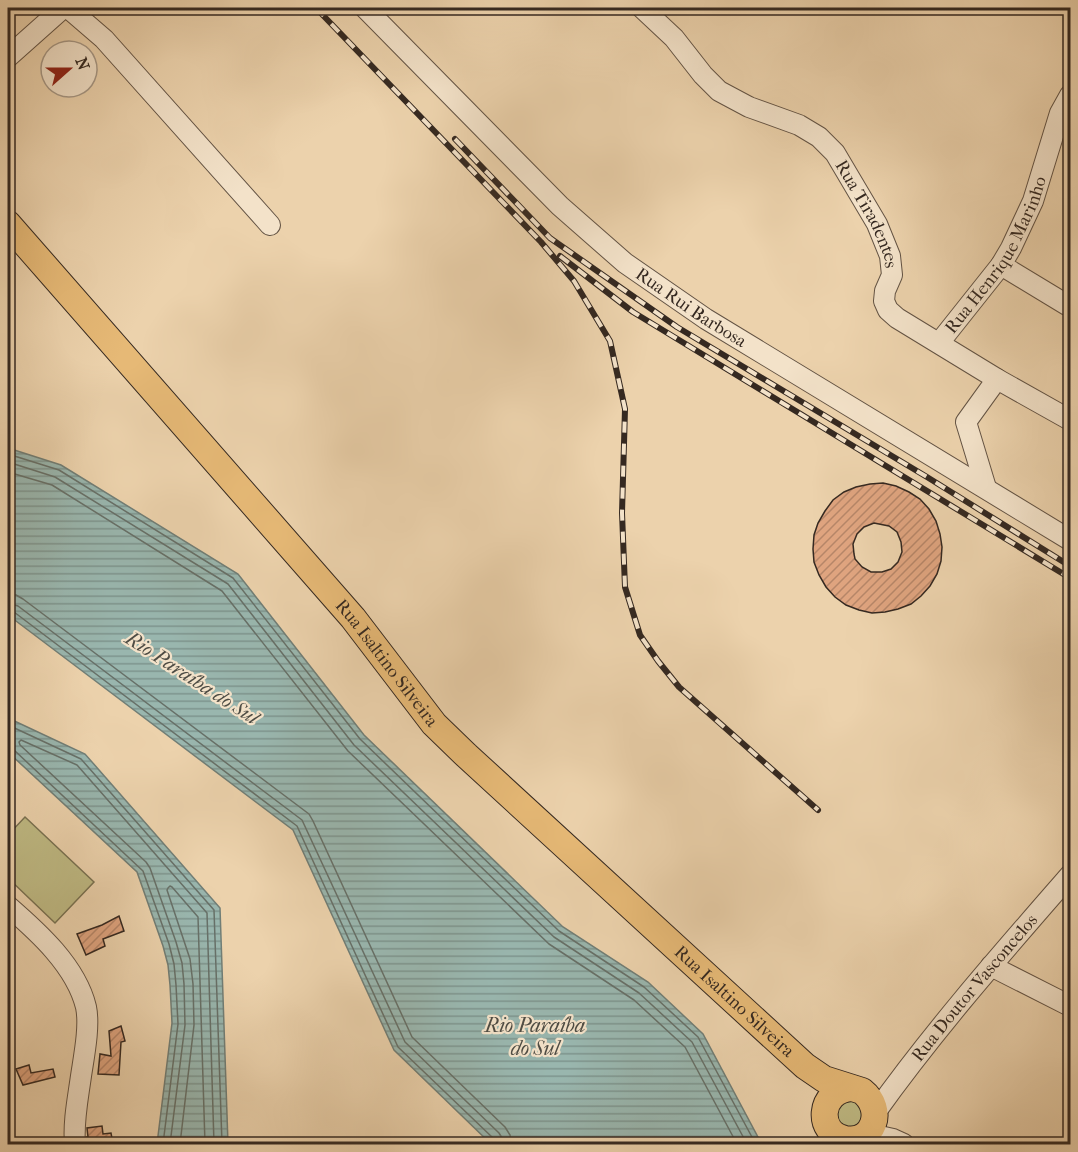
<svg xmlns="http://www.w3.org/2000/svg" width="1078" height="1152" viewBox="0 0 1078 1152" font-family="'IM FELL French Canon',serif">
	<defs>
		<pattern id="water-rules" width="6" height="5" patternUnits="userSpaceOnUse" patternTransform="scale(1.5)"><rect width="6" height="5" fill="#99b6ae"/><path d="M0 2.5h6" fill="none" stroke="#7e948d"/></pattern>
		<pattern id="building-hatch" width="6" height="6" patternUnits="userSpaceOnUse" patternTransform="scale(1.5)"><rect width="6" height="6" fill="#dfa47f"/><path d="M-1 1l2-2M0 6l6-6M5 7l2-2" fill="none" stroke="#b68668"/></pattern>
	</defs>
	<rect width="100%" height="100%" fill="#ecd2ac"/>
	<filter id="stains"><feTurbulence type="fractalNoise" baseFrequency=".00333" numOctaves="4"/><feColorMatrix values="0 0 0 0 .2 0 0 0 0 .09 0 0 0 0 .02 0 0 0 .5 -.17"/></filter>
	<radialGradient id="worn" r=".72"><stop offset=".6" stop-color="#630" stop-opacity="0"/><stop offset="1" stop-color="#630" stop-opacity=".3"/></radialGradient>
	<g fill="#bfba84" stroke="#7a7252" stroke-width="1.5">
		<polygon points="25,817 94,882 55,923 8,878 8,835"/>
		<polygon points="854,1093 869,1119 843,1131 831,1105"/>
	</g>
	<g fill="url(#water-rules)" stroke="#717e76" stroke-width="1.5">
		<polygon points="8,448 61,465 238,574 364,735 563,927 648,982 703,1034 758,1137 765,1144 491,1144 394,1050 293,830 8,615"/>
		<polygon points="8,718 85,754 220,908 228,1144 157,1144 172,1023 170,985 168,965 163,946 137,872 8,752"/>
	</g>
	<g fill="none" stroke-linecap="round" stroke-linejoin="round">
		<g stroke="#677068" stroke-width="1.5">
			<polyline points="8,454 59,470 233,578 360,739 559,931 644,987 698,1037 753,1139 757,1144"/>
			<polyline points="8,462 55,477 228,584 354,745 554,937 639,993 692,1042 747,1144"/>
			<polyline points="8,472 52,485 222,591 348,751 549,944 634,1000 685,1047 737,1144"/>
			<polyline points="8,594 16,595 23,599 309,814 313,821 412,1037 505,1127 510,1135 512,1144"/>
			<polyline points="8,603 18,606 302,820 405,1042 499,1133 502,1138 503,1144"/>
			<polyline points="8,610 14,612 297,826 398,1047 493,1138 495,1144"/>
			<polyline points="8,725 81,759 214,910 222,1144"/>
			<polyline points="8,748 14,750 143,871 169,944 174,964 176,985 178,1024 163,1144"/>
			<polyline points="170,1144 185,1025 184,984 182,963 176,942 150,868 146,862 20,745 19,742 21,740 77,765 207,913 214,1144"/>
			<polyline points="180,1144 194,1025 193,984 190,959 167,890 168,888 170,886 172,887 198,917 205,1144"/>
		</g>
	</g>
	<g fill="url(#building-hatch)" stroke="#352921" stroke-width="1.5" fill-rule="evenodd">
		<path d="M883 483 896 486 909 492 920 499 929 509 936 521 940 534 942 547 941 561 937 574 930 586 921 596 911 604 898 609 885 612 872 613 859 610 846 605 835 597 826 587 819 575 814 562 813 549 814 535 818 523 825 511 833 500 844 492 856 487 870 484ZM874 523 889 526 897 532 901 542 902 552 898 562 891 569 882 572H871L862 567 855 559 854 554 853 544 857 534 864 527Z"/>
		<polygon points="119,916 124,931 103,939 105,946 86,955 77,934 102,925"/>
		<polygon points="121,1026 125,1041 121,1042 119,1075 98,1074 100,1054 111,1056 109,1031"/>
		<polygon points="29,1065 31,1073 53,1069 55,1077 23,1085 16,1069"/>
		<polygon points="102,1126 103,1134 111,1133 113,1144 87,1144 87,1137 88,1137 87,1128"/>
	</g>
	<g fill="none" stroke-linecap="round" stroke-linejoin="round">
		<g stroke="#635344" stroke-width="22">
			<g id="minor">
				<polyline points="68,8 104,39 270,225"/>
				<path id="s1" d="M365 8 560 206 625 263 706 319 1070 540"/>
				<path id="s2" d="M642 8 674 38 703 75 719 91 749 107 799 125 819 137 835 153 877 224 890 256 892 275 885 291 884 301 888 310 897 318 997 379 1070 420"/>
				<polyline points="8,57 63,8"/>
				<polyline points="1001,265 1067,305"/>
				<path id="s3" d="M939 343 1001 265 1011 248 1033 201 1060 113 1070 95"/>
				<polyline points="986,488 966,422 997,379"/>
				<path d="M8 906C38 932 76 966 86 1007 90 1026 84 1056 81 1076 78 1098 73 1122 75 1144"/>
				<polyline points="991,966 1070,1006"/>
				<path id="s4" d="M875 1113C935 1029 1003 952 1070 875"/>
				<polyline points="866,1133 893,1139 904,1144"/>
			</g>
		</g>
		<g stroke="#352921" stroke-width="28">
			<g id="major">
				<path id="s5" d="M8 224 353 618 434 724 466 755 805 1066 824 1079 862 1091C886 1110 873 1144 845 1139 816 1133 818 1091 851 1088"/>
			</g>
		</g>
		<use href="#minor" stroke="#f3e2c9" stroke-width="20"/>
		<use href="#major" stroke="#e6b976" stroke-width="26"/>
		<g stroke="#352921" stroke-width="6">
			<g id="rail">
				<polyline points="316,8 541,242 574,281 610,341 625,409 622,513 625,587 640,635 658,661 679,687 818,810"/>
				<polyline points="455,139 550,238 677,327 927,477 1070,566"/>
				<polyline points="560,256 633,312 1070,578"/>
			</g>
		</g>
		<use href="#rail" stroke="#f3e2c9" stroke-width="4" stroke-dasharray="11" stroke-linecap="butt"/>
	</g>
	<g text-anchor="middle" dominant-baseline="central" stroke-width="4.5" stroke-linejoin="round" paint-order="stroke">
		<g font-size="18" fill="#352921" stroke="#f3e2c9">
			<text stroke="none"><textPath href="#s2" startOffset="316">Rua Tiradentes</textPath></text>
			<text stroke="none"><textPath href="#s3" startOffset="106">Rua Henrique Marinho</textPath></text>
			<text stroke="none"><textPath href="#s1" startOffset="444">Rua Rui Barbosa</textPath></text>
			<text stroke="none"><textPath href="#s5" startOffset="580">Rua Isaltino Silveira</textPath></text>
			<text stroke="none"><textPath href="#s4" startOffset="160">Rua Doutor Vasconcelos</textPath></text>
			<text stroke="none"><textPath href="#s5" startOffset="1066">Rua Isaltino Silveira</textPath></text>
		</g>
		<g font-size="20" font-style="italic" fill="#4e4c44" stroke="#f3e2c9">
			<text transform="translate(192 678) rotate(33)">Rio Paraíba do Sul</text>
			<text x="535" y="1025">Rio Paraíba<tspan x="535" dy="23">do Sul</tspan></text>
		</g>
	</g>
	<rect width="1078" height="1152" fill="none" stroke="#ecd2ac" stroke-width="30"/>
	<rect x="9" y="9" width="1060" height="1134" fill="none" stroke="#352921" stroke-width="3"/>
	<rect x="15" y="15" width="1048" height="1122" fill="none" stroke="#352921" stroke-width="1.5"/>
	<g transform="translate(69 69) rotate(69)"><circle r="28" fill="#f3e2c9" stroke="#a79886" stroke-width="1.5"/>
	<path d="M0-4.5L10 22L0 15L-10 22Z" fill="#8f2418"/>
	<text y="-9" font-size="16" font-weight="bold" text-anchor="middle" fill="#352921">N</text>
	</g>
	<rect width="100%" height="100%" filter="url(#stains)"/>
	<rect width="100%" height="100%" fill="url(#worn)"/>
</svg>
